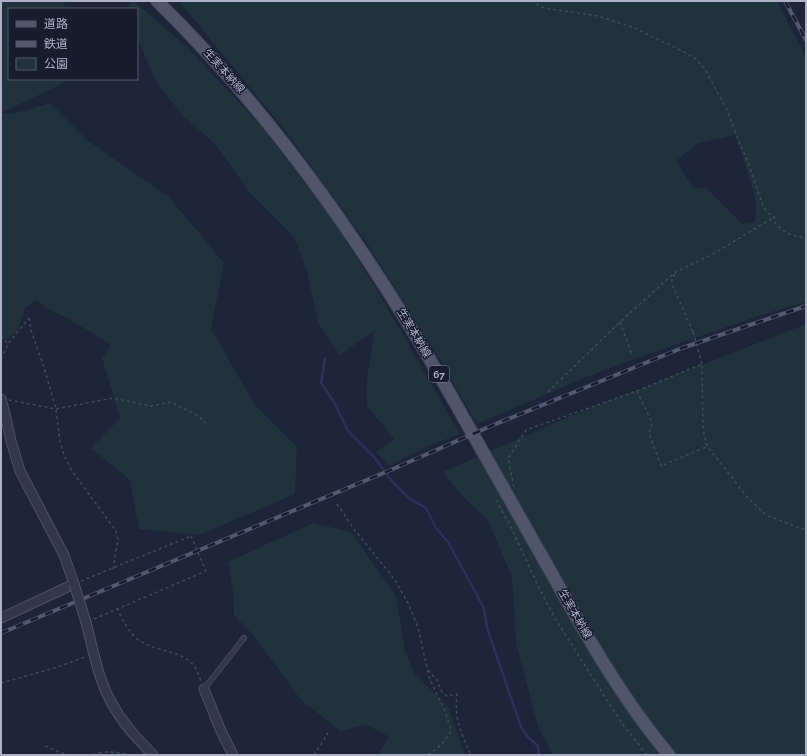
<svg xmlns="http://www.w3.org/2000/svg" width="807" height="756" viewBox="0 0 807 756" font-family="Raleway,'Noto Sans JP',sans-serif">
	<rect width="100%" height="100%" fill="#1e243a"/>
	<g fill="#20323b" fill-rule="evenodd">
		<polygon points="1,1 64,1 65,9 9,9 9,79 67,79 60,85 1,113"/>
		<polygon points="134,1 189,49 263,128 334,222 377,290 460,434 429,446 389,466 376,452 394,439 367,406 367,379 374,331 340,355 318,323 307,271 294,237 249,192 216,145 182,115 155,80 137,37 137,9 129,9 128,6"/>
		<path d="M179 1H777L806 57V302L765 314 665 348 589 376 477 424 440 360 368 245 288 134ZM735 135 751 182 756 205 755 222 742 224 706 188H693L676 161 699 143Z"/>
		<polygon points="50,103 87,140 169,197 224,263 211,329 255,405 297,447 295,494 199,535 139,529 130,480 91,448 120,418 102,358 111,345 82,327 65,317 49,310 37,300 25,308 17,333 3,340 1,338 1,113 13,114"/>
		<polygon points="806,324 806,755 553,755 538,727 516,643 512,577 487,519 463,497 443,472 568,417"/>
		<polygon points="313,523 351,532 396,596 405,651 414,673 449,708 465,755 377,755 389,737 367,725 340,731 301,700 253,635 234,615 233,592 228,562"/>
	</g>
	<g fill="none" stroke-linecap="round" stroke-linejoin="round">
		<polyline stroke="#29325b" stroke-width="2.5" points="325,359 321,383 334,402 348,431 374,457 391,480 410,499 426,508 436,528 448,542 484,608 487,628 521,727 527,736 538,746 539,755"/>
		<g stroke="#4d5165" stroke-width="6">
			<polyline id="service" points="204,689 244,638"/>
		</g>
		<g stroke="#4d5165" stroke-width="11">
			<g id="minor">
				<polyline points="1,399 5,414 11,441 20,471 64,555 74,584 1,618"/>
				<path d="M86 622C93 650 99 683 114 707 124 725 139 740 153 755"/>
				<polyline points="204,689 221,731 233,755"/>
			</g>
		</g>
		<g stroke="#3c4054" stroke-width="14">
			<path id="primary" d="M157 1C283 124 380 269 466 422 495 473 523 523 552 574 587 637 623 700 669 755"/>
		</g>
		<g stroke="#3b4e56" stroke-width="1.5" stroke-dasharray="3 3" stroke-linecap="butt">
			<polyline points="531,1 544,8 598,16 635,28 684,52 696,59 705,69 727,110 740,144 748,162 763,206 768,213 774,217 776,225 787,233 796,236 806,238"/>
			<polyline points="675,274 672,279 672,284 693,332"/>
			<polyline points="29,318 31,331 43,364 56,409 60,442 64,455 72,471 116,531 118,540 113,569"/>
			<polyline points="620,322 632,355"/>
			<polyline points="1,336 8,344"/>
			<polyline points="1,359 8,344 29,318"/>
			<polyline points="637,391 652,423 649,433 661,466 706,447"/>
			<polyline points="548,392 620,322 671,276 676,272 715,253 774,217"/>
			<polyline points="9,400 56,409 113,398 151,406 171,402 199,416 205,423"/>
			<polyline points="514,487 509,463 509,457 526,430 637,391 702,364 703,429 707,446 748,498 766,515 797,527 806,530"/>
			<polyline points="496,500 509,523 539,588 556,620 621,722 647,755"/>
			<path d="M337 504 354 529 395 580 408 603 418 628 429 677 445 711 451 730C445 742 439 748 427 755"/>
			<polyline points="81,581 191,536"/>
			<path d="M117 608C122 619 127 629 135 637 152 653 181 648 195 667 198 671 199 677 201 681"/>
			<polyline points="94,619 206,571"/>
			<path d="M428 670 437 680 442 692 447 696 457 694C454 720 461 732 471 755"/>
			<polyline points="1,683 58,667 87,656"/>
			<polyline points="45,746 67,755"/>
			<path d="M93 755C104 750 117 752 129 755"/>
			<polyline points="314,755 328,733"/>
		</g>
		<use href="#service" stroke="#32374b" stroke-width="4.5"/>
		<use href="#minor" stroke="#32374b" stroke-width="9"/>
		<use href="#primary" stroke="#50556b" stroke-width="12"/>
		<g stroke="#545972" stroke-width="4">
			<g id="rail">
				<polyline points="785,1 806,40"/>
				<polyline points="1,633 393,469 491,426 682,348 806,306"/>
			</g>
		</g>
		<use href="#rail" stroke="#181c2f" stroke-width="2.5" stroke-dasharray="8" stroke-linecap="butt"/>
		<g stroke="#4d5165" stroke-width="11" stroke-linecap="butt">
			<polyline id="minor-bridge" points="74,584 86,622"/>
		</g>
		<g stroke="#3b4e56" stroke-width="1.5" stroke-dasharray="3 3" stroke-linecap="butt">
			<polyline points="693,332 702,364"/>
			<polyline points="191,536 206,571"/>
		</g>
		<use href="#minor-bridge" stroke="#32374b" stroke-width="9"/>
	</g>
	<g text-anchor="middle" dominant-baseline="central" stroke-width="3" stroke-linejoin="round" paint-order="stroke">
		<rect fill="#181c2f" stroke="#808499" stroke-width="1" x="429" y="366" width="20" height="16" rx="3"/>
		<g font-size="10" font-weight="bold" fill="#adb1c7">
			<text x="439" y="374">67</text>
		</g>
		<g font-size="11" fill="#adb1c7" stroke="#181c2f">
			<text transform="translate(224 71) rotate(48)">生実本納線</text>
			<text transform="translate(414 333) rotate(59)">生実本納線</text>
			<text transform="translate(575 614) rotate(60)">生実本納線</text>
		</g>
	</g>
	<rect width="807" height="756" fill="none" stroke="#adb1c7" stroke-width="4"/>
	<rect x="8" y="8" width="130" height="72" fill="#181c2f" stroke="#54586c"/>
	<rect x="16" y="21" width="20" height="6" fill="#50556b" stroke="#54586c"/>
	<text x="44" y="28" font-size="12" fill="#adb1c7">道路</text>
	<rect x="16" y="41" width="20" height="6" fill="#545972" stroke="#54586c"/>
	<text x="44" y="48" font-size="12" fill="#adb1c7">鉄道</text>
	<rect x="16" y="58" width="20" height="12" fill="#20323b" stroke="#54586c"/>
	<text x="44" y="68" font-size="12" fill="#adb1c7">公園</text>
</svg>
